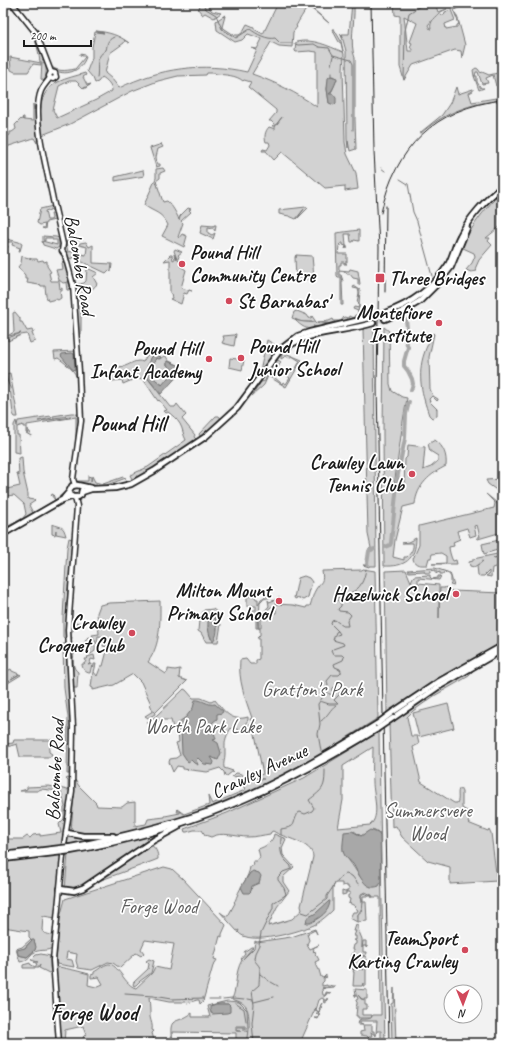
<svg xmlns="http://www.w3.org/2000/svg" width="505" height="1046" viewBox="0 0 505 1046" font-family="Caveat,sans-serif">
	<rect width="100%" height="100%" fill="#f2f2f2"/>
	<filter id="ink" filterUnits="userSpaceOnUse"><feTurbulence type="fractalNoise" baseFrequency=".025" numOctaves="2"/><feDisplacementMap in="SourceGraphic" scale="8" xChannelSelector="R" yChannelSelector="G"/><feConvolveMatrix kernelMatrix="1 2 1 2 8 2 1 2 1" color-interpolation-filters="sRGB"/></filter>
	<g filter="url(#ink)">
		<g fill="#d2d2d2" stroke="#777" fill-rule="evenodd">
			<polygon points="197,3 205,3 212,11 221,13 214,18 205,13 202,15 202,14 198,9 200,7"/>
			<path d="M278 3H304L307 5 306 3 329 23 308 6C304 13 299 20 296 26L297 27 293 32 292 47 279 46 271 42 252 74C275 82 297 93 317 107V52L310 51 296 52 295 51 296 42C313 38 328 46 343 52L341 43 339 42 332 29H334L341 41 344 55 343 69 345 142 347 154 356 173 358 189 345 191V186L325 188 282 152 274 160 266 151H262L263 149 267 150 270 145 269 142H266C264 137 265 131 269 127L275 129V127L282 117 275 126H272L274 124 271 121H269L276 113V110L248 87 251 82 244 80 243 81C236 75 225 75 216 74L215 73H207L206 75 178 76 158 81 132 91 70 124 42 135C39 117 37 92 58 82 66 78 76 76 85 73L86 75 83 77 87 85 91 84 84 89 76 81H69L59 86 53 110 57 118 96 100 112 91C112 85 107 80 102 77L98 82 95 83 93 78 87 71 92 58V47L95 32 104 33 96 31C108 32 119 35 129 43L124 40 125 41 124 43 110 53 105 73 112 79 119 88C160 68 202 62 247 72L257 50 251 48 257 49 262 39 248 34 242 40 235 42 217 30 216 21 225 15 223 17 225 16 222 27 234 35H239L242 33 247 24 254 27V29L263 34ZM333 76 337 79 332 91 328 94H333L329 103 327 89 329 77Z"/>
			<path d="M352 3H356L354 6C355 23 349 43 355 58V120L356 149 350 151 348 141V148L347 139 346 51 343 40 340 33 343 38 342 34H349Z"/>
			<path d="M394 3H435L438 12 447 9C437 13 435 17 428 25L430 29H431C429 22 435 17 440 14L444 15 445 12 451 10 455 20 445 24 446 29 457 27V25L459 24 453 9 462 6 454 10 458 19 465 45 462 58 461 51 455 50 413 65 404 80 400 67V16L395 15ZM404 16 417 23 410 42 412 43 410 47 413 51H408Z"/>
			<path d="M27 24C36 35 52 67 44 81L41 79 42 62H40C38 47 35 36 27 24Z"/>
			<path d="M80 54 85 55 86 57C81 72 65 77 52 69L50 65C56 72 65 71 75 69L85 57 80 55Z"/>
			<polygon points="10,57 41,63 41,65 33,64 28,72 15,72 11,70"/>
			<polygon points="476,68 478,69 481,73 482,72 489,75 502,72 502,78 500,75 498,76 501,85 496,86 493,75 486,78 488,83 482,84 478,72 476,72 475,76 477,76 477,82 481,88 484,88 479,90 474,76 475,76 474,76 473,70"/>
			<path d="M456 87 458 94 473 89V91L469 93 472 102 502 97V100C471 103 443 113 420 134L421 132 442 115 450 103Z"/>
			<polygon points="33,104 34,110 35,105 37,105 39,139 37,140 37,143 34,138 3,148 3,137 10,135 10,132 12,132 16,129 15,125 21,119 24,120 22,118 23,117 24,117 24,120 33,121"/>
			<polygon points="161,144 163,147 158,149 156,157 157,164 160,164 160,166 156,167 150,148 162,144"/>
			<path d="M163 168 165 171 160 173V178L156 181 163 202 167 201C172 205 177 214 179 220L180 216 188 208 191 209 189 210 191 212 181 221 183 223 178 237 179 238 182 234 187 236 184 247 162 236 168 225C161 211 154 213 144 205L156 178V169Z"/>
			<polygon points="143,170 144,176 115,181 115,177"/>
			<path d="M502 192V225L486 238H490L488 241 492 245 479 260 475 269 477 271 471 272 466 270 472 263 475 256 474 253 463 248 464 243C473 224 486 207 502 192Z"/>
			<polygon points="53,206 53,210 52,211 51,209 49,210 49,212 48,210 45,211 47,220 51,220 52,218 51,214 54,214 55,220 46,222 45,229 42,228 44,228 45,224 40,225 37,223 40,209"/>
			<polygon points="306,207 308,208 297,219 304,209 296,219 289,216 279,214 279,210"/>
			<polygon points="202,225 214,226 214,225 216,225 215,231 213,228 208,227 208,233 212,235 215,233 213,239 200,233"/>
			<polygon points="359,230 359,241 354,240 353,242 351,242 350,234 345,234 346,246 347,246 347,249 347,247 345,249 346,246 343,245 343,243 341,243 340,246 339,246 338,254 347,254 347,262 345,262 345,263 347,264 344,264 344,262 341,262 341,265 339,265 339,270 349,271 350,269 358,271 360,284 358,285 358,279 353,278 350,274 347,274 346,272 339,271 339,275 341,275 343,281 342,283 343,305 341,305 341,277 338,277 337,276 336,233"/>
			<polygon points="62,232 65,242 83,239 66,243 68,252 75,251 77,255 79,256 81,254 86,255 87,247 79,245 80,243 86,242 89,247 93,245 93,263 112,264 111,272 109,270 106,273 72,257 72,259 67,257 65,251"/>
			<polygon points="43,236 56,237 59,238 59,247 56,249 43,245 42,241 57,245 57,240 52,240 52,238 45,238 45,241 43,240"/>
			<polygon points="3,238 19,242 22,244 20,251 19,251 20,248 12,245 13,242 5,242 4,246 7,247 8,246 7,248 6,247 4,252 6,253 5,259 3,259"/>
			<polygon points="175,249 182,252 178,255 179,256 178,259 181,263 180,266 186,270 181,288 192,291 189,290 187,294 184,293 181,304 170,299 172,298 171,293 170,293 170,260 164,261 170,255 172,255 173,260 175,259 174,254 177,259 174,251"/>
			<polygon points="296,255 312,256 314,277 312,279 297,280 297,277 297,280 296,280 295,257 296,255 296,258"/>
			<polygon points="22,256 32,259 37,259 38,261 43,260 44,262 47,261 47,266 51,272 49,273 51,281 59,281 60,289 62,288 62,291 60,291 61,298 58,300 56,299 48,301 46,296 45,286 41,286 40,284 39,285 27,283 28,279 25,279 25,275 18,267 21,263"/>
			<polygon points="64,261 70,282 70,290 67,290 66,283 69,283 69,281 68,282 63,283 59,280 56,270 63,269 62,263"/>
			<path d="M87 268 98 273 93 277 97 284C93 290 87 290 85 297L81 298V334H78L74 279 75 285 84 283 86 281Z"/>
			<polygon points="354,286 360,290 358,318 350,320 347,319 349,321 334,324 317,322 329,321 333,319 334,321 341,321 344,317 348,318 349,316 353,318 355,315 358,315 358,311 353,309 354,307 359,308 359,304 357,302 359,293 358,289 353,288"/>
			<polygon points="297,311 307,315 309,318 311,318 312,316 316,322 302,322 292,318 294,312"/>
			<polygon points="15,312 20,318 20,322 22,322 27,331 32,330 33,332 35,331 32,333 35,341 30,343 27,334 21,335 8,341 8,338 21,333 9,336 9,335 14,332 13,313"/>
			<path d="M295 320C307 324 320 321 332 325L319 328 313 326 317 328C307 331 301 326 295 320Z"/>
			<polygon points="374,325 376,566 369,566 369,567 363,565 366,565 369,549 371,548 368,534 363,329"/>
			<path d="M384 327 389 331 390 384 392 391 402 397 407 398 403 421 394 486 404 487 405 459 407 457 408 445 425 447 423 470 431 467 438 461V456L430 451 428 444 435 440C444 447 447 455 446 466 430 474 417 485 415 504L403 507 395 540 393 557 404 560V557H407C411 553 414 548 413 543H402L408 542 416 538C416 560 404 567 384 566L383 433Z"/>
			<path d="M433 333 434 334 429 357 430 389 433 396 438 399V400L437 401 432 396 429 399 430 402 437 409V416L432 418 429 415C422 395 417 375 424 354 426 347 430 340 433 333Z"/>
			<polygon points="235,334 236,334 234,346 222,343 224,339 223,336 234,335"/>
			<polygon points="267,340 280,348 266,364 256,381 253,381 260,371"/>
			<path d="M76 351 77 373 76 376C74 370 64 362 58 358L55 359 54 352Z"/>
			<path d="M154 352 159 353 160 356 154 354 151 356 145 375 170 407H175L177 404 186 415 182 419 195 435 194 437 196 439 194 442 150 473 134 480 132 479 130 475 148 467 186 440C183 435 183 429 180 424 177 419 172 415 168 412L166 413 164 411 167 410 159 400 158 401 143 379 137 378 123 384 122 380 112 381V368C116 367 121 367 125 366 131 364 136 359 143 362L147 355Z"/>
			<polygon points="285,353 302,360 286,387 268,376 264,385 252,396 261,382 265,381 268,372 278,360 281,362 273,376 282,384 283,382 286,384 290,378 284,373 282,374 286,371 285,373 287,374 292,369 295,370 300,361 292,356 289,358 286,356 281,359 281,356"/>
			<polygon points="165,355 169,361 178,365 182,371 178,365 167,361 167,365 174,371 163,385 150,376 149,373 156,358 160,359"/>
			<polygon points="230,358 244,360 242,370 229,367"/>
			<polygon points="3,369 6,374 10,373 18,417 15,417 13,414 10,388"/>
			<polygon points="71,413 75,413 79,416 77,444 76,442 76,417 27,425 27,433 28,433 28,429 28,431 30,432 31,436 26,433 26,427 23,427 23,425 17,427 17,435 19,435 20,453 14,452 14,425 16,421 17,426 18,421 51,416 52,418 38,421 65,418 71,416 53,418 53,416"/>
			<polygon points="216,416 219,416 222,420 196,442 200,436 199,434"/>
			<polygon points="22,457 23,472 28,494 28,499 34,500 35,501 29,505 33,513 55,500 51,495 53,494 55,500 66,491 58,500 3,532 3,529 23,518 26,514 24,504 14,495 7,496 7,489 20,486 17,473 19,476 18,458"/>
			<path d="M88 476 91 477V482L92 476 95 482 103 484 123 477 126 478 107 485 108 487C97 486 85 487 75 481H88Z"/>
			<polygon points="502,479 502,494 488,484 486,480"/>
			<path d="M486 494 502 507V532L478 539 477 537H480L477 525 474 526 476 535 470 537 467 528 457 531 459 538 460 539 453 542 454 546 449 547C449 550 451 558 453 561L456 560 457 564H432L446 563V556L441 553 432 554 431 558H429L427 565C421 565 415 566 413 559L419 545V526L494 508 495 503Z"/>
			<path d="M52 524C62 528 63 525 66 536L56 534V530L55 535 52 534Z"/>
			<polygon points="69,538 72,539 67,602 67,637 63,638 63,617 67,548"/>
			<polygon points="499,540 501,549 484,554 482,544"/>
			<polygon points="502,553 502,556 493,558 502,557 502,565 492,568 491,577 486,576 489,574 489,571 484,576 480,576 478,575 477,566 483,561 474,567 470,566 469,562 473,561 473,559"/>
			<polygon points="435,568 450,573 454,586 450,585 451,584 451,577 449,574 444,572 443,574 440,574 440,572 437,573 436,574 436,570 430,571 430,573 425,573 424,571 409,572 408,570"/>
			<path d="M363 569 375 571 378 718 313 759 266 784 206 810 144 829 120 834 101 836 71 832 75 780 79 786 96 803 97 806 122 807 127 803 135 802V826L146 824 148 819 165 817V816L180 813V812H177L178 810H177V809L184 814 209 805 208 796 212 804 245 790 240 776 232 777 236 773C241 773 242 775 246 777 249 778 261 780 264 779L252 777 263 774 254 729H246L251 722 250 719 252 718C245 698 238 680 240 660L246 659 250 664H256V660L259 659V638H257L260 635V629L258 628V618H259V628H261V619L264 618 266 619 272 613H276V607H271L262 615 263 616 261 617 262 614 269 606 268 600 269 602 278 599V597H280V600L275 601 276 604 293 605 306 608 307 606H310C312 601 313 593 316 589 321 581 324 583 322 571L362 570Z"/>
			<polygon points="406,570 411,582 413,577 414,576 430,575 430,577 432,579 438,578 438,576 441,576 439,580 418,578 418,583 439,585 439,618 440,588 445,588 445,587 452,591 502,593 502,644 387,714 385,571"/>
			<polygon points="304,576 309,578 312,582 308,597 303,600 297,597 296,599 294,598 298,578"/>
			<polygon points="270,594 272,597 263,599 260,602 259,618 258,618 257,611 258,628 256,628 256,615 250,613 251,610 256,610 256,606 247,606 247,596 255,596 256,599 258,599 258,605 261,599"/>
			<path d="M160 601C160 622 161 644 148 662L166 674 168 671V669L175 670 180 669 179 678 187 681 155 713 154 711 155 714 148 718 145 716 153 711 150 704H151L141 682 133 674 114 685 93 690V688L91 687 94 664H96L94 672 97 676 101 666H103L107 651H110L113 640 108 639 106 647 103 646 105 637 98 636 97 644 92 635 99 634 97 613 100 605 109 603Z"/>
			<path d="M72 602 71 622 83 623 85 626 84 627 83 625H74L73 631H71V637H72L71 643H72V650L74 653C73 660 72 668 78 672L77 688H73L69 629Z"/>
			<path d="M213 609 218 613 216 618 218 623 221 624 218 642H206L201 633 198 631 199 620 204 610ZM210 613 216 619 217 629 211 639 208 627Z"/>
			<path d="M88 637C94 638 96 646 95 651L91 654 87 652C84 648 84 640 88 637Z"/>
			<polygon points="63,644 66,644 71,728 69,774 67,774 68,717 64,688"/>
			<path d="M502 652V654L474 669 469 676 434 696 413 711 407 717 411 736H417L419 744 413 747 421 782 454 803H457C460 798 456 792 460 788L462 792V808L472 814 468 823 488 831 489 829 491 833 497 881 450 884V867L428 861 402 837 396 826 392 827 389 723 425 697Z"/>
			<path d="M94 655 95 660 91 659 90 663 88 665 92 664 90 673C85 673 82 668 82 664H84L86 661 85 659H87L88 658 87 657Z"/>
			<polygon points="11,669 12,671 19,674 11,679 20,674 21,675 3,686 3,684 10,680 3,683 3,673"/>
			<path d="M184 689 186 690 193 698H201L211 702 215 700C225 712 231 722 248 717V720L241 730 231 728C224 740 225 741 225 754 225 759 223 763 224 768L233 771 227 776H225L224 772 220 768 207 772 183 769V767L177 766 173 772 169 762 170 759 176 758 180 755 176 743 179 742 178 730 173 728 171 720H163L158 721 155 726 147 723 157 715Z"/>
			<polygon points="448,704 454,728 419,737 413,713"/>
			<path d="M379 732C380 836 383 939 385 1043H379L381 1041V1031H377L376 1036 371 1032 372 1036H370V1039L367 1036 360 1035V1032L364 1031 363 1025H372V1031H374V1034H376L377 1021H360V1024L363 1025H358L359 1020H360V1019C365 1019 371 1020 373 1015H381L380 897H373L372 895 365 892 361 894C360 898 363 902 362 907 360 913 356 915 357 922L350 918 353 912H357L358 910 354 907 355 906 349 903V904L350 899 348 898V895H350V892H346V894L342 895V891L345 892 349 890V887H347V885L342 886V883H335L333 887V910C328 915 322 920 316 924 302 931 249 947 238 932L239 930 237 931 220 912 224 915 228 916 235 903 234 902C236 900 236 898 237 896 240 887 249 877 250 867L254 865 253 861H257L260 857 258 849C265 847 273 842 274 834L286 839 282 848 283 855 294 867 283 877V882L289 891 277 907 268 926 292 919 302 910 301 906 313 857C313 842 283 838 273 831L271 832 270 834C263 835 256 837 248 837 236 837 222 831 211 837L205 835 202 830H194L187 832H185L184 829 227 813 304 778ZM373 747C373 759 372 770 373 782 373 795 381 816 370 825L338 828 343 800V766ZM373 830 380 834 371 887C359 880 355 866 345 856L354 831 361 836Z"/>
			<polygon points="14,740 57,740 58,743 55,746 52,745 49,749 49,752 52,754 50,757 20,757 17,744 7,747 6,744 13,743"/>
			<polygon points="68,778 71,780 71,784 63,846 3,854 3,839 23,839 27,836 30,838 33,835 40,834 40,836 61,833 59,824 64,819 64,808 65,807 62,794 59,791 41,789 37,791 20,791 27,789 27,787 49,786 68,790 68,781 66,779"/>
			<polygon points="165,831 166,831 132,852 81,887 70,889 65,889 68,854 127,841"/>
			<polygon points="70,836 112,837 66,846 68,837"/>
			<path d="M150 845C156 847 158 853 158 859L153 861 96 882Z"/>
			<path d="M62 854 56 918 43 916 42 930 44 933 54 936 53 947C48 952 41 949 35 952 27 956 31 960 20 962L16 949 22 947 31 939 29 937V931L3 927V861L37 858ZM32 940 35 943V950L27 957 18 955Z"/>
			<path d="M164 867 172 869 183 879 226 925 222 934V937L220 936 214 959 217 960 213 966 203 1001 200 1004 199 1000H197L187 1003 186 1002H169L149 998C150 1006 150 1010 150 1017 151 1022 153 1025 152 1030L154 1031 152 1033 155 1043H86L83 1037 86 1034 83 1026 65 1030 64 1043H61L56 972 57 968 59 967C69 969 79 971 89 974L88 985 96 987 103 984 99 977 91 978V975L94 974V972C98 970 103 965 108 964 118 963 125 986 136 988L152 973 155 967 169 970 174 944 145 940 141 949 144 953 141 956 136 953 120 968 113 963 108 962 92 970 78 968 76 961 77 954 67 952 66 959 72 960 74 967 57 964 56 962 60 918 65 899Z"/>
			<polygon points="363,893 372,896 372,898 372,896 363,896 363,902 366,902 367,921 358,922 358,914 363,910 362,909 363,903 361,896"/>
			<polygon points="356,925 358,926 358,929 362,939 362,948 363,941 366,941 366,947 368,947 366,948 366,946 363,946 363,952 367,952 367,953 365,956 361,956 365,956 367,959 367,960 363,960 363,966 365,966 366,964 368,965 366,965 366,986 363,986 363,983 362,986 353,986 354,972 353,972 354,970 352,969 362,969 364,970 362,968 352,969 354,966 352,966 352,963 354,963 354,961 352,961 354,960 354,957 352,957 352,954 354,953 354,949 353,949 354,945 356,944 356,941 354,940 356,940 356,936 354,936 356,931 354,931"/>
			<path d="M315 929 317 934 315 930 307 934 309 940 307 944 310 949 319 945 313 948 314 950 313 951 314 952 315 951 316 954 315 955 317 956 319 960 315 962 319 970 321 977 323 978 326 975V977H327L324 978V981L322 983V986L327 985V986H330L331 985V986H335V987L322 988H325L322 989 323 995H326V992L331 993H326V995L324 996 325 1000H328V998V1000L326 1001V1003L324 1002 325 1000 322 998 319 1000 316 1010 319 1012 320 1009H319L322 1003 320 1006 322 1007 319 1009H320L318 1014 320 1015 318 1019 315 1018H318L319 1016 316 1013H318L319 1012 315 1010 316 1007 300 1043H247C249 1035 251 1014 246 1007 243 1002 237 1001 232 999 238 986 234 974 242 960L241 959 245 954 244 952 251 947H253L243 959 254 948 255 941 257 942 291 937Z"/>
			<polygon points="41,954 50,956 50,967 51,972 49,973 39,968 40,965 38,968 23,968 23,965 30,963 30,964 35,967 37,964 34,962 38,962 31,960 36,955"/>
			<polygon points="149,959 154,961 151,973 140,981 136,985 134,986 133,984 134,982 148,969 149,964 146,961"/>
			<polygon points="394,988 396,1043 392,1043 391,1004 393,1003"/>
			<polygon points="355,989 367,990 367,999 362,999 358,995 361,999 365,1000 365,1005 367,1005 367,1009 362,1009 362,1015 372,1015 371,1018 358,1018 358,1016 356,1016 357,1006 356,1005 357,1005 357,1002 356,1001 356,1000 358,999 357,996 355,996 356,996 356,994 354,995 356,994"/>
			<path d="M227 1001 239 1002 247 1010 248 1029H245V1026H236V1031H241H237V1027H244V1031H248L246 1043H236V1033L172 1032 173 1043H172C168 1014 175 1026 192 1013V1017H210L207 1006ZM224 1004H228L230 1006 211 1013V1005Z"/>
		</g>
		<g fill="#a8a8a8" stroke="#707070">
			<path d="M331 76 337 78C336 83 332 91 329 94H333L336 98V103L334 105 329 103 327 89 328 78Z"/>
			<polygon points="72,353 74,354 75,370 72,369 61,356 62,354"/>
			<polygon points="154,354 161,357 159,359 156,358 149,374 162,385 174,371 167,365 167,361 178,365 182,371 161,394 145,375 150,358"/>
			<path d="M212 612 214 614C216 623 220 633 213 641 207 634 208 623 208 614Z"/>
			<path d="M195 700C202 699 208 706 215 704L223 711 222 713 217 714V719L213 722 209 728 210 730 213 729 216 739 213 740 218 743 221 753 218 760 211 757 214 762 213 765 204 764 198 758 196 760 198 765 194 763 191 760 188 762 182 753 181 731 179 722 186 717 193 708Z"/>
			<path d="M370 830 378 833 380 836 381 882 379 886C364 892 359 873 353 864 350 860 344 857 343 851 342 846 344 838 344 832L352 831 361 836Z"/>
			<polygon points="253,871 259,873 261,876 259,883 252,886 251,891 249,893 244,893 241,887 250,873"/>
			<path d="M329 901H330C329 913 319 918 310 923H306L307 918 316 913Z"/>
			<polygon points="32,940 34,940 36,947 35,950 27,957 18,955 17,950 25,948"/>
			<polygon points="216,1004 228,1004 230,1006 230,1012 227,1013 212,1014 210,1010 210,1006"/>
		</g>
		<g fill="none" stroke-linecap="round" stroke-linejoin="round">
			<g stroke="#707070" stroke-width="1">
				<path d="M202 3 206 9 216 15 222 29 236 38 250 29C256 34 268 40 275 38L280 43H291L298 45 314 44 319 47 329 48 333 55 351 60 353 64V130"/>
				<polyline points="331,65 333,56"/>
				<polyline points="331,76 331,73"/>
				<path d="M97 78C99 66 94 58 106 50 108 43 106 41 114 37"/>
				<polyline points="404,80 405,31 409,13 425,3"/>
				<polyline points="84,88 90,85"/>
				<polyline points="381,168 385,171"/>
				<polyline points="400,179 408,184 413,212 417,221 432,276"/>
				<polyline points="337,635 340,634 338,631"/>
				<path d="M341 671 340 669 335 667 334 664 343 660 344 657 342 655H333L331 651 333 649 344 645 343 643 333 640 336 632 338 631 331 624 332 621 335 620 343 626H348L347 621 351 615 348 612 339 611 338 609 341 606V603L336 599C340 595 345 595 350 593 361 589 364 580 366 569"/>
				<polyline points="320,701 326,692"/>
				<path d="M321 721C328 716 330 709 336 705"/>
				<polyline points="321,751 318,734 320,724 318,704 320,701 329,704 338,704 334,700 340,694 339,690 335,687 333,688 333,693 331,695 327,692 326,689 328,686 327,681 332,675 339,675 341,673 341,671 338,669"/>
				<path d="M281 835V829C298 826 291 826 298 813L300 812 305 814 312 811 314 808 309 800C323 789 325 789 325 770"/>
				<polyline points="337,882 342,876 346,874 352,876 359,885"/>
				<polyline points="302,912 308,914 327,899 327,896 335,884"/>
				<polyline points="260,974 269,981"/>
				<polyline points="271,982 278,986"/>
				<polyline points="125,994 153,996 171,999 203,998"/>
				<polyline points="234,998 244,999"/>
				<polyline points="209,999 220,999"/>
				<polyline points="223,999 232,998"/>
				<polyline points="248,999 253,1000"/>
				<polyline points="254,1002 274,997"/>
				<polyline points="235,1003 244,1009 246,1021"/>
				<path d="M254 1043 252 1023 254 1005 252 991 259 985C259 982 260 969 260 968 259 965 255 962 254 959L255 953 259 945 261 933 273 908V903L284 896 286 894 284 888 278 880V877L283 872 291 869V866C280 856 280 853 281 838"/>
			</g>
			<g stroke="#a8a8a8" stroke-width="4">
				<polyline points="406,320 407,328 404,336 408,347 404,361 404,366 408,371 412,379 413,384 411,390"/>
				<polyline points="385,547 390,545 391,543 398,474 405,438 406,414 409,402"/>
				<polyline points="367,564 369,551 374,549"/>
			</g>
			<g stroke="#d2d2d2" stroke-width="4.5" stroke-dasharray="4.5 2" stroke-linecap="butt">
				<polyline points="373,317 385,313"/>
				<polyline points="373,323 385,319"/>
			</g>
			<g stroke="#1c1c1c" stroke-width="7">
				<g id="secondary">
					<polyline points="12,3 36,33 51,72 49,76 50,78"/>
					<path d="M51 72 55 73 56 77 53 79 50 78C47 82 43 86 41 91 31 116 48 173 53 200L63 244 62 251 65 255 73 285 79 372 81 421 73 479 75 485"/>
					<polyline points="59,1043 53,960 64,846 72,791 73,727 68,630 77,506 75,498"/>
				</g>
			</g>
			<g stroke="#1c1c1c" stroke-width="8">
				<g id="primary">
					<path d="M385 313C411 304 433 288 448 265 453 256 455 245 460 236 469 218 486 199 502 187"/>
					<polyline points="385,319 402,312 420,301 440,281 451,267 467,228"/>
					<path d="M288 346C315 330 344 332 373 323"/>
					<polyline points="82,492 91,489 115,488 131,484 154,471 205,437 237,408 280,350 298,336 310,332 373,317"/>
					<polyline points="70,495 73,497 78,497 81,495 82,490"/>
					<polyline points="64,498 69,492 72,486 77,485 91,488"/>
					<polyline points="3,534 62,500 71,497"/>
					<polyline points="393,712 438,682 502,646"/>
					<polyline points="393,718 438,687 502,650"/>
					<polyline points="67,833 83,836 113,836"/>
					<path d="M71 847C117 838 162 827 207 812 267 790 323 758 377 724"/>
					<path d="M70 851C183 832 280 789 377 729"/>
					<polyline points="3,855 62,848"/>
					<polyline points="3,859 62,852"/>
					<polyline points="60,889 74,891 83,888 154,840 178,827"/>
				</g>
			</g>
			<use href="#secondary" stroke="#fff" stroke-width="4"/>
			<use href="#primary" stroke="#fff" stroke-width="4.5"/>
			<g stroke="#1c1c1c" stroke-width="1">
				<polyline points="371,3 374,151 379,247 377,386 389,1043"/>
				<path d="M381 213C395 147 435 108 502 100"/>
				<polyline points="385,292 386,206"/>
			</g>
			<g stroke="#1c1c1c" stroke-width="8" stroke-linecap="butt">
				<g id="primary-bridge">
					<polyline points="377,724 393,712"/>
					<polyline points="377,729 393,718"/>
					<polyline points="62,848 71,847"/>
					<polyline points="62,852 70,851"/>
				</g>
			</g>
			<use href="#primary-bridge" stroke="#fff" stroke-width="4.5"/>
		</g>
	</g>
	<g fill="#d1495b" stroke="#fff" stroke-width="1.5">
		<circle cx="182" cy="264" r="4"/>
		<rect x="375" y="273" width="10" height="10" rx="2"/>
		<circle cx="229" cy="301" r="4"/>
		<circle cx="439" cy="323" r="4"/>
		<circle cx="241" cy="358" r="4"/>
		<circle cx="209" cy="359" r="4"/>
		<circle cx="412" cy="474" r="4"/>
		<circle cx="456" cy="594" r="4"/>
		<circle cx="279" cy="601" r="4"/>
		<circle cx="132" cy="633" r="4"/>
		<circle cx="465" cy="950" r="4"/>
	</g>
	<g text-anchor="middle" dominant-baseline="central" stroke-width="3.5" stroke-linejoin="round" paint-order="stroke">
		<g font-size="20" font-weight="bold" fill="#1c1c1c" stroke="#fff" text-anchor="end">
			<text x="190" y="252" text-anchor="start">Pound Hill<tspan x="190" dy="23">Community Centre</tspan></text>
			<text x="389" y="278" text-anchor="start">Three Bridges</text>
			<text x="237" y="301" text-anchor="start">St Barnabas'</text>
			<text x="431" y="312">Montefiore<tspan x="431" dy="23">Institute</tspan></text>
			<text x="249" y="346" text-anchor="start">Pound Hill<tspan x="249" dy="23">Junior School</tspan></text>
			<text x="201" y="348">Pound Hill<tspan x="201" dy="23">Infant Academy</tspan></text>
			<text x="404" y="462">Crawley Lawn<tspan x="404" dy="23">Tennis Club</tspan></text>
			<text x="271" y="590">Milton Mount<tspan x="271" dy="23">Primary School</tspan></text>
			<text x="448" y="594">Hazelwick School</text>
			<text x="124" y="622">Crawley<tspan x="124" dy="23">Croquet Club</tspan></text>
			<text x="457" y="938">TeamSport<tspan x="457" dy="23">Karting Crawley</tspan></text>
		</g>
		<g font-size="20" fill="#1c1c1c" stroke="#fff">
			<text transform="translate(80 265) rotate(80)">Balcombe Road</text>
			<text transform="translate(55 770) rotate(-87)">Balcombe Road</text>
			<text transform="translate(259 771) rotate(-25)">Crawley Avenue</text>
		</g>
		<g font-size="20" fill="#5c5c5c" stroke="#fff">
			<text x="312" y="689">Gratton's Park</text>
			<text x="203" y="726">Worth Park Lake</text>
			<text x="428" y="810">Summersvere<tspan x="428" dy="23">Wood</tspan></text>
			<text x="159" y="906">Forge Wood</text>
		</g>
		<g font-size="22" font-weight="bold" fill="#1c1c1c" stroke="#fff">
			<text x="128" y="424">Pound Hill</text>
			<text x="94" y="1013">Forge Wood</text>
		</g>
	</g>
	<rect width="505" height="1046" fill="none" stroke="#fff" stroke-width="16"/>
	<rect x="8" y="8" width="489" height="1030" fill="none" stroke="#1c1c1c" stroke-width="1.5" filter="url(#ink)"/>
	<g transform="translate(463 1004) rotate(179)"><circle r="19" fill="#ffffff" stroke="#a4a4a4"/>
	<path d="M0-3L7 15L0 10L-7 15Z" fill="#d1495b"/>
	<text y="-6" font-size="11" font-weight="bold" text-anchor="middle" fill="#1c1c1c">N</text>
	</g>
	<path d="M24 40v6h67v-6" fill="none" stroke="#1c1c1c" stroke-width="2"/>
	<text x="30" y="40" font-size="12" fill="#1c1c1c" stroke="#ffffff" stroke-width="3" paint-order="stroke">200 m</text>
</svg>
